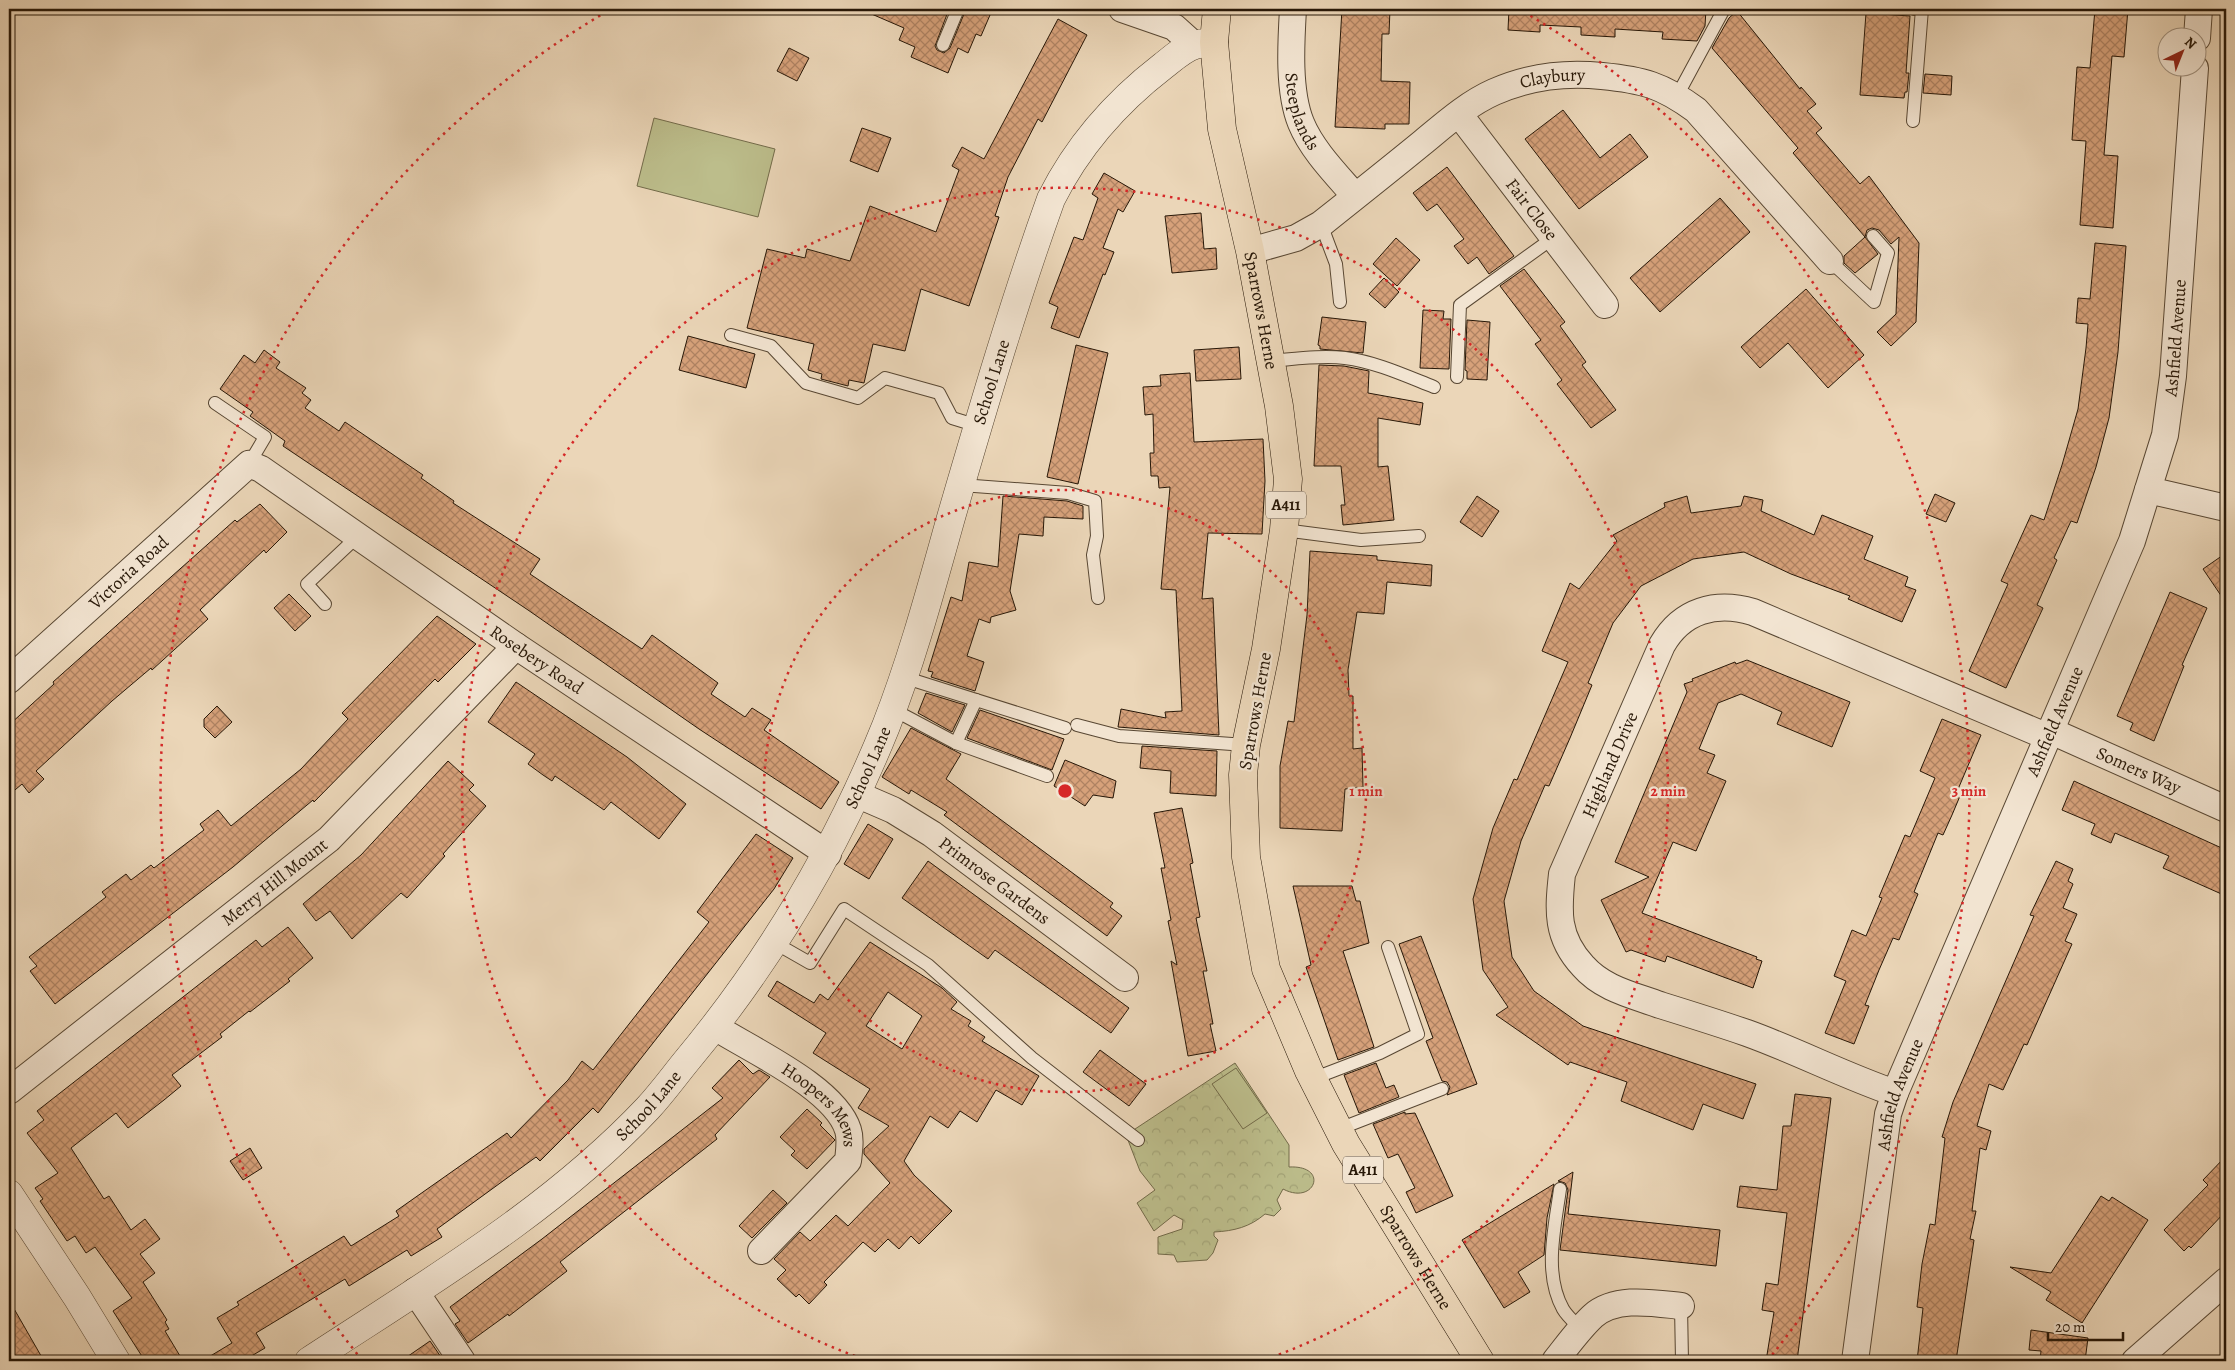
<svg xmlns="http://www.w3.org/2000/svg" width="2235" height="1370" viewBox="0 0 2235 1370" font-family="Alegreya,serif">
	<defs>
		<pattern id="forest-crowns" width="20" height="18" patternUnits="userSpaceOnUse" patternTransform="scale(1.25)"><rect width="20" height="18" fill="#bcbd8b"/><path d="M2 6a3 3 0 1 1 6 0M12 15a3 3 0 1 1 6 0" fill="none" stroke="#a2a276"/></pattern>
		<pattern id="building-cross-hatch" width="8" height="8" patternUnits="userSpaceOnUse" patternTransform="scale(1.25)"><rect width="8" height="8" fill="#d6a17a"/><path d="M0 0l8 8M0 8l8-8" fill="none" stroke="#ae8262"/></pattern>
	</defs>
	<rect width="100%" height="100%" fill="#ebd6b8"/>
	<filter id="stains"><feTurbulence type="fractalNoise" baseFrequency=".004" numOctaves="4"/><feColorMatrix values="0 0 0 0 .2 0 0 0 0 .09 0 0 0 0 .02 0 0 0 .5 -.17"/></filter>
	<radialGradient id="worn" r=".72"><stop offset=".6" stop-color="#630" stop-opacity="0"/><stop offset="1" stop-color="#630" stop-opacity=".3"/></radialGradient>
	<path fill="url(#forest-crowns)" stroke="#726a49" d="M1235 1063 1289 1145V1167C1330 1165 1315 1206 1283 1189L1277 1200 1281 1209 1274 1216 1265 1214C1250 1227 1234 1231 1214 1232V1236L1218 1240 1213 1253 1207 1260 1177 1262 1174 1255 1158 1254V1237L1182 1229 1183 1220 1174 1215 1154 1231 1137 1203 1155 1190 1140 1171 1126 1135Z"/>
	<g fill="#bcbd8b" stroke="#726a49">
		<polygon points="654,118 775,149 758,217 637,186"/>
		<polygon points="1236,1068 1267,1113 1243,1129 1212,1084"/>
	</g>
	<g fill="url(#building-cross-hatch)" stroke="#271707" fill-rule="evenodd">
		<polygon points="860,9 949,9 935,46 937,50 944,53 950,48 966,9 974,9 990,15 981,36 976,34 968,53 958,48 948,73 911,57 915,47 899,40 904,28"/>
		<polygon points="1342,9 1390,9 1389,34 1382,34 1381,81 1410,82 1409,124 1385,124 1385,129 1335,127"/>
		<polygon points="1509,9 1706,9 1705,26 1697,41 1662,39 1663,32 1615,29 1615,37 1581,35 1581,27 1540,25 1540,32 1508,30"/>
		<polygon points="2095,9 2128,9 2124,57 2112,56 2104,155 2118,156 2113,228 2080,225 2086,141 2072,140 2077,67 2090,68"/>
		<polygon points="1737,11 1800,89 1801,87 1816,104 1807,111 1822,128 1816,133 1860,184 1869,176 1919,243 1916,322 1891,346 1877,332 1896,314 1899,237 1891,244 1879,230 1872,228 1867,230 1865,237 1793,153 1798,148 1712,48 1729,18"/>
		<polygon points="1866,13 1910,16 1906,73 1909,73 1907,92 1905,92 1904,98 1860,95"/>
		<polygon points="1058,19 1087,35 1042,122 1038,119 1008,177 995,216 999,217 969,306 921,289 905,351 873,344 864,383 849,380 848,386 821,379 822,374 808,370 814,344 747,328 767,249 805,258 807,249 850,261 870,206 936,232 959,170 952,166 962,147 984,159"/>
		<polygon points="789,48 809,58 797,81 777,71"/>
		<polygon points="1925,74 1952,76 1951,95 1923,93"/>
		<polygon points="1563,110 1600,158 1630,134 1648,157 1579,209 1525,139"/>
		<polygon points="862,128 891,138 878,172 850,161"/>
		<polygon points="1447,167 1514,256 1489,274 1477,257 1468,264 1454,246 1464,239 1437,204 1427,211 1413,193"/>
		<polygon points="1104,173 1135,191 1123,212 1118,209 1103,248 1114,252 1105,275 1103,274 1079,338 1051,328 1058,307 1049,303 1074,237 1083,240 1098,198 1092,194"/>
		<polygon points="1720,198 1750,232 1660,312 1630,278"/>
		<polygon points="1201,213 1204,249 1216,248 1217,269 1172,273 1165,216"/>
		<polygon points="1865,237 1878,254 1855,273 1844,263 1844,256"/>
		<polygon points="1396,238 1420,260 1397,286 1373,264"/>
		<polygon points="2095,243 2126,246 2118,352 2109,418 2096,467 2077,523 2071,521 2054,558 2057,560 2037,605 2043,608 2006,688 1969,671 2008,584 2001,581 2031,515 2044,520 2062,465 2078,409 2086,348 2088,324 2076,323 2078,298 2090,299"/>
		<polygon points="1524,269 1565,322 1560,326 1586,362 1582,365 1616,410 1591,428 1557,384 1562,380 1535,344 1541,340 1500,286"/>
		<polygon points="1384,278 1399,292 1385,308 1369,294"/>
		<polygon points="1806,289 1864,355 1828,388 1788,343 1760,368 1741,347"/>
		<polygon points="1423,310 1444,311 1443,319 1451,319 1449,369 1420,368"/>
		<polygon points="1322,317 1366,322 1363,353 1320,349 1320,346 1318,345"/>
		<polygon points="1467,320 1490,322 1487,380 1467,379 1467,371 1465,370"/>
		<polygon points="688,336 755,354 746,388 679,370"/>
		<polygon points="1076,345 1108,353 1078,484 1047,477"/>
		<polygon points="1239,347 1241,379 1196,381 1194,350"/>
		<polygon points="264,350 280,362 276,368 306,388 302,393 311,400 305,408 339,431 345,422 423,475 421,478 454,501 453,503 540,559 530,574 642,649 652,635 718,683 711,694 745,717 752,708 771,720 764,730 839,782 821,809 699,729 528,610 283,446 285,441 250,416 253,412 220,389 244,355 255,363"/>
		<polygon points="1319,365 1344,366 1369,371 1368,393 1423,403 1420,425 1378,418 1378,467 1388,466 1394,520 1343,525 1341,505 1345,505 1341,466 1314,466"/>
		<polygon points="1190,373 1194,442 1263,439 1265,481 1262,534 1208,533 1202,599 1213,598 1219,735 1118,727 1121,709 1166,718 1165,712 1182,711 1176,590 1161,589 1170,487 1159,488 1158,476 1151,476 1150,453 1154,453 1153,414 1145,415 1143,387 1161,386 1160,375"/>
		<polygon points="1935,494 1955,503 1946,522 1926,514"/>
		<polygon points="1003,496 1067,501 1083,506 1083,519 1044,517 1043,536 1019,534 1010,591 1016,610 991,617 990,623 979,619 967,656 984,662 975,691 931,677 933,672 928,671 951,597 962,601 969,562 998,567"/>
		<polygon points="1477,496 1499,511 1482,537 1460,522"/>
		<polygon points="1687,496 1691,513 1741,506 1744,496 1763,500 1761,511 1814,535 1822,515 1873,536 1864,559 1908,577 1905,586 1916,590 1902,622 1848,599 1850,596 1791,574 1744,552 1693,559 1641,586 1613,623 1588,683 1592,685 1570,738 1549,786 1545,785 1521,841 1504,901 1512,957 1534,991 1583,1026 1756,1084 1743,1119 1703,1104 1693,1130 1621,1101 1627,1082 1570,1062 1568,1065 1496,1015 1508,1007 1483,970 1473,899 1493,828 1514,779 1517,780 1568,662 1542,651 1570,583 1579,589 1617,541 1613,535 1665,507 1664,503"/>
		<polygon points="260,504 287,532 266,553 264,550 200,610 208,619 152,670 151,668 112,701 36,771 44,779 29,793 22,784 9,795 9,725 54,684 53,682 235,520 237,522"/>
		<polygon points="1310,551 1377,556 1377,560 1432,565 1431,586 1387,582 1384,614 1357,612 1348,670 1349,696 1353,696 1353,749 1362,748 1363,787 1345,789 1342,831 1280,828 1280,766 1288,721 1294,722 1307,615"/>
		<polygon points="2226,553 2226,603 2203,569"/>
		<polygon points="2170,592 2207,608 2182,665 2184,666 2154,741 2130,730 2133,723 2117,716"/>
		<polygon points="289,594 311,616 295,631 274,608"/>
		<polygon points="437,616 476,644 438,682 435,679 314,802 313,800 233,867 55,1004 30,971 37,966 29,957 106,897 102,892 126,874 131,880 151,865 154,868 204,830 200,824 218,810 231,826 301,769 348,719 342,713"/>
		<polygon points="1747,660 1850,702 1832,747 1777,724 1782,712 1741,694 1718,703 1699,749 1715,755 1707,773 1726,781 1696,851 1673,842 1642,913 1757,957 1756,959 1762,961 1753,988 1667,956 1665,962 1631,950 1626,952 1601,900 1649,877 1615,862 1687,692 1684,684 1693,681 1692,679 1735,662 1736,664"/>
		<polygon points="516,682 627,757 686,804 659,839 611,802 604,810 555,776 552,781 543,775 528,764 535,754 488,722"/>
		<polygon points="926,693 965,705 952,732 918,713"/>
		<polygon points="217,706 232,722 215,738 204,727 204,719"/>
		<polygon points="980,710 1064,739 1052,770 967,738"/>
		<polygon points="1942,719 1981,735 1956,794 1960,796 1952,815 1943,835 1938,833 1914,892 1918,894 1899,940 1893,938 1879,970 1865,1005 1869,1006 1854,1044 1825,1033 1846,981 1834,976 1852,930 1866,936 1882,898 1879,897 1905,835 1910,837 1924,804 1935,778 1920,771"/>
		<polygon points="911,728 961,754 946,779 1113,903 1110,907 1122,916 1107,936 944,815 947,812 911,790 909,794 882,777"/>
		<polygon points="1142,746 1217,751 1216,796 1170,793 1171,771 1140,768"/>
		<polygon points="1065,760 1116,781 1113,798 1093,795 1085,806 1054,786"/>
		<polygon points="448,761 474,785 469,790 486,806 443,854 445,856 407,898 401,893 352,939 330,911 316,921 303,904 361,855"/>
		<polygon points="2074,781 2226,850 2226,896 2163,868 2169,856 2115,833 2111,843 2091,834 2095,824 2062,810"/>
		<polygon points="1182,808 1193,863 1190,864 1200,917 1196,918 1207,971 1203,971 1213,1024 1210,1024 1216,1051 1188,1056 1171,961 1177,965 1168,921 1171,920 1161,868 1165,868 1154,813"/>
		<polygon points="868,824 893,839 869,879 844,864"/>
		<polygon points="756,834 793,858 774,889 598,1113 593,1108 540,1161 536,1157 437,1229 442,1237 411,1256 407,1250 349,1286 345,1279 256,1333 265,1348 243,1361 202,1361 232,1343 217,1318 239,1305 237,1302 344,1236 351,1246 399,1216 396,1211 507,1133 511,1138 568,1080 582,1061 593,1070 709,922 697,912"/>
		<polygon points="928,861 1129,1008 1111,1033 995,950 988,959 902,898"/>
		<polygon points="2056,861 2073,869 2068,881 2073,884 2063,908 2077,914 2065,941 2072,944 2027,1045 2024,1044 2003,1090 1989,1084 1977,1126 1991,1131 1986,1150 1980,1148 1972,1211 1976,1211 1970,1239 1974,1240 1956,1361 1917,1361 1923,1308 1917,1307 1922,1264 1930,1224 1935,1225 1945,1138 1942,1137 1953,1102 2034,916 2030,915"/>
		<polygon points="1293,886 1352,886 1356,901 1360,901 1369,943 1343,951 1374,1047 1338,1060 1306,967 1311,965"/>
		<polygon points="288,927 313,958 288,979 290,981 250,1012 249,1011 220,1034 222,1037 172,1075 181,1086 164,1100 128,1128 116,1113 71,1148 104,1199 109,1196 131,1230 145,1219 160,1239 140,1254 155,1273 143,1282 167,1320 165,1322 169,1329 165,1331 183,1361 145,1361 113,1311 132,1298 95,1247 86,1253 75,1236 67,1241 40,1201 43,1199 35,1188 58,1173 27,1133 44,1120 37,1111 256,940 262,947"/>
		<polygon points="1421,936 1477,1084 1447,1095 1450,1087 1447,1082 1442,1081 1426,1041 1433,1038 1399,944"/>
		<path d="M870 942 942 988 957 1002 951 1009 971 1021 968 1026 985 1037 982 1041 1039 1076 1022 1105 996 1090 977 1122 960 1111 948 1128 930 1116 904 1161 914 1175 952 1211 919 1244 911 1236 899 1249 888 1239 875 1252 863 1242 824 1282 827 1285 809 1304 799 1294 796 1297 777 1279 786 1270 774 1259 800 1232 810 1241 836 1215 848 1226 890 1183 864 1154V1149L889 1126 858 1108 870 1089 813 1053 826 1033 768 996 777 981 814 1003 820 994 828 1000ZM888 992 922 1016 902 1049 866 1026Z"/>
		<polygon points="1100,1050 1146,1084 1129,1106 1083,1072"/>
		<polygon points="739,1060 753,1074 759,1070 770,1077 715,1135 717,1139 560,1262 567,1271 509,1316 508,1314 468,1343 455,1324 460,1321 450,1307 542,1239 723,1098 712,1088"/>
		<polygon points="1376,1063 1386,1088 1394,1085 1399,1097 1359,1113 1344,1075"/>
		<polygon points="1795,1094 1831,1098 1797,1361 1766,1361 1774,1312 1762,1310 1766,1283 1778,1285 1787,1213 1737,1207 1740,1186 1777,1190 1783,1126 1791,1126"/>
		<polygon points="807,1109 822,1123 820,1125 835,1140 807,1169 791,1155 795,1151 780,1137"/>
		<polygon points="1405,1112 1405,1114 1415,1113 1453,1196 1416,1213 1406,1192 1415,1188 1398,1154 1388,1158 1373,1124"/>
		<polygon points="250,1148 262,1168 243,1180 230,1161"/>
		<polygon points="2226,1156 2226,1211 2191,1248 2189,1246 2184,1251 2164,1230 2208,1185 2203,1180"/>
		<polygon points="1573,1172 1568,1214 1720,1230 1716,1266 1560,1250 1568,1190 1565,1183 1558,1181"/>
		<polygon points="1554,1184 1547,1218 1544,1255 1518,1272 1530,1292 1504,1308 1462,1240"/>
		<polygon points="773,1190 787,1203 752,1238 739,1226"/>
		<polygon points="2101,1196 2109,1201 2112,1197 2148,1220 2082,1323 2046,1300 2051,1292 2010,1267 2051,1273"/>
		<polygon points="9,1300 44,1361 9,1361"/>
		<polygon points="2031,1330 2088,1338 2085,1361 2040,1361 2041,1351 2029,1350"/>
		<polygon points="430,1341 443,1360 401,1361"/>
	</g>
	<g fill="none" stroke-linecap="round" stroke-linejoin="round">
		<g stroke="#584733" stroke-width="14">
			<g id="service">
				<polyline points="943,45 958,9"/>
				<polyline points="1677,96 1724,9"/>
				<polyline points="1913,121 1922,9 1915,9"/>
				<polyline points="1321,224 1336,264 1340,302"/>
				<polyline points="1830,261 1874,302 1888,253 1873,236"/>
				<polyline points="731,335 771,346 806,383 858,398 885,378 939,393 952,418 978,426"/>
				<path d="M1271 361C1295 359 1321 355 1345 358 1376 362 1406 376 1434 387"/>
				<polyline points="1457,377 1460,305 1553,238"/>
				<polyline points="215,403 265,437 249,464"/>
				<polyline points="961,485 1068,493 1095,501 1097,536 1093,555 1098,598"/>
				<polyline points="1284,530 1361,540 1419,536"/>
				<polyline points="325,604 307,584 358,536"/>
				<polyline points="903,677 1065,728"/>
				<polyline points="892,709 956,743 1047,776"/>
				<polyline points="1077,725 1119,736 1246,745"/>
				<polyline points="956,743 976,700"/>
				<polyline points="775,943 810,963 844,909 928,965 1032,1058 1138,1140"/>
				<polyline points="1312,1079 1380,1053 1418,1034 1388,947"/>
				<polyline points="1339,1129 1442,1089"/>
				<path d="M1560 1189C1555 1227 1543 1273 1563 1309 1567 1316 1575 1323 1581 1329"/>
				<polyline points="1681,1306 1682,1361"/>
			</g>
		</g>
		<g stroke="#584733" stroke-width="28">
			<g id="minor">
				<polyline points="1122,9 1174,27 1194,45"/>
				<path id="s1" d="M1293 9C1291 43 1288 91 1301 123 1312 150 1336 174 1355 196"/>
				<polyline points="2197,38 2199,9"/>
				<path id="s2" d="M1459 114 1605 305"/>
				<path id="s3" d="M1250 251 1296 238 1321 224C1355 197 1389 170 1422 143 1444 125 1467 104 1494 92 1528 77 1565 72 1602 76 1643 80 1662 85 1696 110L1830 261"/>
				<polyline points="2148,490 2226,508"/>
				<path id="s4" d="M9 680 249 464 261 469 516 646 828 854"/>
				<path id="s5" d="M2051 731 2226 809"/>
				<path id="s6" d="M856 794 893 810 932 834 1125 978"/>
				<path id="s7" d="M715 1027C751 1050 835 1088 848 1130 851 1139 849 1151 848 1161L761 1251"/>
				<path id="s8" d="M9 1091 329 839 516 646"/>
				<path id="s9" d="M1895 1093C1845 1076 1797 1051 1747 1033 1718 1023 1689 1014 1660 1005 1633 995 1603 989 1583 966 1556 937 1558 911 1562 874L1662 645C1682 610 1716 601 1753 612L2048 737"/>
				<polyline points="415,1291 462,1361"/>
				<path d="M1555 1361C1567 1346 1579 1329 1593 1316 1616 1296 1653 1303 1681 1306"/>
				<path id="s10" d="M1855 1361 1888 1114 1895 1093 2132 541 2165 435 2173 376 2195 68"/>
				<polyline points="2135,1361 2226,1281"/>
			</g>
		</g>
		<g stroke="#584733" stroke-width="29">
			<g id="tertiary">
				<polyline points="9,1194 77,1297 116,1361"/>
				<path id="s11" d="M309 1361C426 1284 551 1211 648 1108 661 1094 672 1079 684 1064 770 961 836 850 886 726 913 657 932 585 952 514 983 408 1014 302 1051 199 1078 145 1115 103 1163 66 1172 59 1184 48 1195 45 1201 43 1208 43 1214 42"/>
			</g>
		</g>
		<g stroke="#271707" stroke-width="29">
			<g id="primary">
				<path id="s12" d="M1217 9 1214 42 1222 129 1250 251 1279 406 1288 479 1284 530 1266 649 1246 745 1243 775 1246 857 1266 969 1309 1071 1346 1144 1480 1361"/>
			</g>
		</g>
		<use href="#service" stroke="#f2e4d1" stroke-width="12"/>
		<use href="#minor" stroke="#f2e4d1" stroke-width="26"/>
		<use href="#tertiary" stroke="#f2e4d1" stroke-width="28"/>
		<use href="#primary" stroke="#ebd6b8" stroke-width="28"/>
	</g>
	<g fill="none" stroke="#d62828" stroke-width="2.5" stroke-dasharray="2.5 5">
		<circle cx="1065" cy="791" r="301"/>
		<path d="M869 1361A603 603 0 1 1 1261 1361"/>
		<path d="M362 1360A904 904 0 0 1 606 12M1524 12A904 904 0 0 1 1768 1360"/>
	</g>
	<g text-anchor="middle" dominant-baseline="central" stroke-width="4.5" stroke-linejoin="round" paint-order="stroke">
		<g fill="#f2e4d1" stroke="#645444" stroke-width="1">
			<rect x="1266" y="491.5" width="40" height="27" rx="4"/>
			<rect x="1343" y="1156.5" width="40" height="27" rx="4"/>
		</g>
		<g font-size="16" font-weight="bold" fill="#271707">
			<text x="1286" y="505">A411</text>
			<text x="1363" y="1170">A411</text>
		</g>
		<g font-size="18" fill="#271707" stroke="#f2e4d1">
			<text stroke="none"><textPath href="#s3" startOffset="355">Claybury</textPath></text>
			<text stroke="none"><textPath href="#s1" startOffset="104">Steeplands</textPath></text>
			<text stroke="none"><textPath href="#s2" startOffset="120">Fair Close</textPath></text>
			<text stroke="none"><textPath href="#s12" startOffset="306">Sparrows Herne</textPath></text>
			<text stroke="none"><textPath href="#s10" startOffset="1081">Ashfield Avenue</textPath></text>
			<text stroke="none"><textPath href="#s11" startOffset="1236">School Lane</textPath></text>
			<text stroke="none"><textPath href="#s4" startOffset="161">Victoria Road</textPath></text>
			<text stroke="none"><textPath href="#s4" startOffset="671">Rosebery Road</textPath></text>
			<text transform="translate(1255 711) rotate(-80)">Sparrows Herne</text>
			<text stroke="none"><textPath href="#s10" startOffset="676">Ashfield Avenue</textPath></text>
			<text stroke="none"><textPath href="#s9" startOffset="556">Highland Drive</textPath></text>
			<text stroke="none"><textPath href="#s11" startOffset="831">School Lane</textPath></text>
			<text stroke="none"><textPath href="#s5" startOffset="96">Somers Way</textPath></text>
			<text stroke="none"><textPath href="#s6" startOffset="164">Primrose Gardens</textPath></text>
			<text stroke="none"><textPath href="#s8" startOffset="338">Merry Hill Mount</textPath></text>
			<text stroke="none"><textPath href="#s10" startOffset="271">Ashfield Avenue</textPath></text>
			<text stroke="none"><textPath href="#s11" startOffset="426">School Lane</textPath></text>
			<text stroke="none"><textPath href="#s7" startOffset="134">Hoopers Mews</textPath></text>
			<text stroke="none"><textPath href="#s12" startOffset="1298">Sparrows Herne</textPath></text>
		</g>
	</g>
	<circle cx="1065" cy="791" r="8" fill="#d62828" stroke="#f2e4d1" stroke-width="2.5"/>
	<g font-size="15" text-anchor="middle" font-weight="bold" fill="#d62828" stroke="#f2e4d1" stroke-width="4.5" stroke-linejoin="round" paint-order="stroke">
		<text x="1366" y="796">1 min</text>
		<text x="1668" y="796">2 min</text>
		<text x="1969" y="796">3 min</text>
	</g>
	<rect width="2235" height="1370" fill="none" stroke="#ebd6b8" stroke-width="30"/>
	<rect x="10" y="10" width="2215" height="1350" fill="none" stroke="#271707" stroke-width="2.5"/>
	<rect x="15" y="15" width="2205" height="1340" fill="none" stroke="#271707"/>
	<g transform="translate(2182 52) rotate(43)"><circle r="24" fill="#f2e4d1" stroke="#a19280"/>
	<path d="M0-4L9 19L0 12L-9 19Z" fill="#8f2418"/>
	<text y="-8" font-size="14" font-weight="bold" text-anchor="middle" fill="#271707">N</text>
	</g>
	<path d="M2048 1332v8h75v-8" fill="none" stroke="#271707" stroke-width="2.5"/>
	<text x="2055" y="1332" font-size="15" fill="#271707" stroke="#f2e4d1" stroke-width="4" paint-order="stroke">20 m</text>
	<rect width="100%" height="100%" filter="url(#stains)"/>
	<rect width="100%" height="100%" fill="url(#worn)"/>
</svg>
